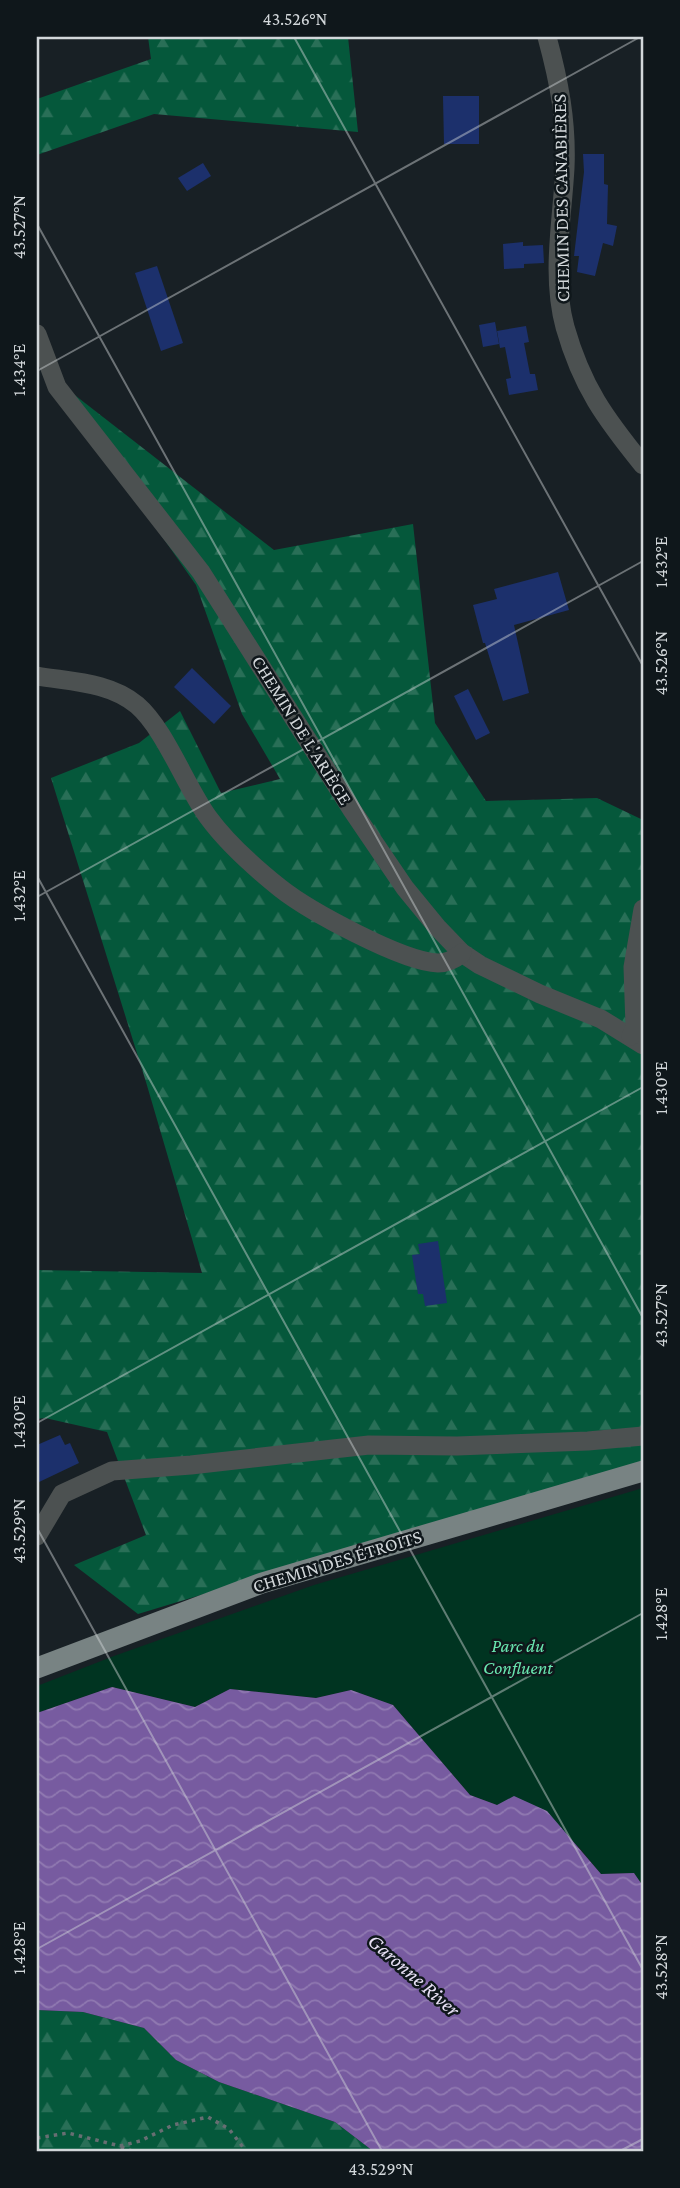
<svg xmlns="http://www.w3.org/2000/svg" width="680" height="2188" viewBox="0 0 680 2188" font-family="'Crimson Pro',serif">
	<defs>
		<pattern id="forest-firs" width="22" height="20" patternUnits="userSpaceOnUse" patternTransform="scale(1.75)"><rect width="22" height="20" fill="#05583b"/><path d="M5 1l3.5 6h-7zM16 11l3.5 6h-7z" fill="#296f57"/></pattern>
		<pattern id="water-waves" width="16" height="10" patternUnits="userSpaceOnUse" patternTransform="scale(1.75)"><rect width="16" height="10" fill="#775ba0"/><path d="M0 5q4-4 8 0t8 0" fill="none" stroke="#9079b1"/></pattern>
	</defs>
	<rect width="100%" height="100%" fill="#182025"/>
	<g fill="url(#forest-firs)">
		<polygon points="148,37 348,37 358,132 154,114 37,155 37,99 151,59"/>
		<polygon points="49,375 274,550 413,524 435,723 486,801 597,798 643,820 643,1461 138,1614 74,1565 146,1535 107,1432 45,1418 37,1419 37,1270 202,1273 146,1082 51,778 139,743 180,711 221,793 280,779 242,714 196,585"/>
		<polygon points="37,2010 83,2012 144,2028 176,2060 219,2082 335,2122 373,2151 37,2151"/>
	</g>
	<polygon fill="#003421" points="643,1488 643,1886 634,1873 601,1874 578,1846 497,1805 470,1795 393,1705 351,1690 316,1698 230,1689 195,1707 112,1687 37,1713 37,1686 114,1656 314,1585"/>
	<polygon fill="url(#water-waves)" points="112,1687 195,1707 230,1689 316,1698 351,1690 393,1705 470,1795 497,1805 514,1796 547,1811 601,1874 634,1873 643,1886 643,2151 373,2151 335,2122 219,2082 176,2060 144,2028 83,2012 37,2010 37,1713"/>
	<g fill="#1c306c">
		<polygon points="443,96 479,96 479,144 444,144"/>
		<polygon points="583,154 604,154 604,184 608,185 607,224 617,226 613,246 603,243 595,276 577,272 579,256 574,256 584,172"/>
		<polygon points="203,163 211,176 187,191 178,178"/>
		<polygon points="523,242 523,246 543,245 544,263 524,264 524,268 504,269 503,244"/>
		<polygon points="157,266 183,343 161,351 135,273"/>
		<polygon points="495,322 499,344 483,347 479,325"/>
		<polygon points="526,326 529,342 524,343 530,374 535,374 538,390 509,395 506,379 511,378 505,347 500,348 497,331"/>
		<polygon points="558,572 569,610 514,625 529,693 503,701 485,643 483,643 473,605 497,599 494,589"/>
		<polygon points="192,668 231,706 214,724 174,687"/>
		<polygon points="468,689 490,733 476,740 454,696"/>
		<polygon points="438,1241 447,1303 425,1306 423,1294 418,1294 412,1255 420,1254 418,1244"/>
		<polygon points="60,1435 65,1445 70,1443 79,1463 37,1483 37,1445"/>
	</g>
	<g fill="none" stroke-linecap="round" stroke-linejoin="round">
		<g stroke="#676e72" stroke-width="3.5" stroke-dasharray="3.5 5" stroke-linecap="butt">
			<polyline points="37,2138 68,2133 120,2146 140,2141 173,2125 208,2117 229,2129 246,2151"/>
			<polyline points="121,2147 132,2151"/>
		</g>
		<g stroke="#4c5151" stroke-width="19">
			<path d="M547 37C559 81 567 122 565 168 562 221 551 276 565 327 582 387 605 418 643 465"/>
			<polyline points="37,334 57,387 201,572 352,810 405,888 437,927 462,953 480,965 540,994 601,1019 643,1045"/>
			<path d="M37 676C72 682 109 682 137 705 165 729 186 787 208 817 227 843 255 868 280 888 309 911 403 962 438 963 447 963 455 959 462 953"/>
			<polyline points="631,1036 635,1027 633,967 643,909"/>
			<polyline points="37,1536 62,1494 112,1471 191,1465 369,1445 457,1446 588,1441 643,1436"/>
		</g>
		<polyline stroke="#788383" stroke-width="21" points="37,1668 262,1583 643,1471"/>
	</g>
	<path fill="none" stroke="#d2d7da" stroke-width="2" stroke-opacity="0.45" d="M294 37 643 666M37 224 643 1318M37 371 640 37M37 876 643 1970M37 897 643 561M37 1423 643 1087M37 1528 382 2151M37 1949 643 1613M620 2151 643 2139"/>
	<g text-anchor="middle" dominant-baseline="central" stroke-width="5" stroke-linejoin="round" paint-order="stroke">
		<g font-size="19" fill="#d2d7da" stroke="#0f171b">
			<text transform="translate(561 198) rotate(-91)">CHEMIN DES CANABIÈRES</text>
			<text transform="translate(302 730) rotate(58)">CHEMIN DE L'ARIÈGE</text>
			<text transform="translate(337 1561) rotate(-17)">CHEMIN DES ÉTROITS</text>
		</g>
		<g font-size="19" font-style="italic" fill="#69e7b0" stroke="#0f171b">
			<text x="518" y="1645">Parc du<tspan x="518" dy="22">Confluent</tspan></text>
		</g>
		<g font-size="21" font-style="italic" fill="#e7e0f4" stroke="#0f171b">
			<text transform="translate(414 1975) rotate(41)">Garonne River</text>
		</g>
	</g>
	<rect width="680" height="2188" fill="none" stroke="#0f171b" stroke-width="77"/>
	<rect x="38" y="38" width="604" height="2112" fill="none" stroke="#d2d7da" stroke-width="2.5"/>
	<g font-size="18" text-anchor="middle" fill="#d2d7da">
		<text x="295" y="25">43.526°N</text>
		<text transform="translate(19 227) rotate(-90)" y="6">43.527°N</text>
		<text transform="translate(19 370) rotate(-90)" y="6">1.434°E</text>
		<text transform="translate(661 562) rotate(-90)" y="6">1.432°E</text>
		<text transform="translate(661 663) rotate(-90)" y="6">43.526°N</text>
		<text transform="translate(19 896) rotate(-90)" y="6">1.432°E</text>
		<text transform="translate(661 1088) rotate(-90)" y="6">1.430°E</text>
		<text transform="translate(661 1315) rotate(-90)" y="6">43.527°N</text>
		<text transform="translate(19 1422) rotate(-90)" y="6">1.430°E</text>
		<text transform="translate(19 1531) rotate(-90)" y="6">43.529°N</text>
		<text transform="translate(661 1614) rotate(-90)" y="6">1.428°E</text>
		<text transform="translate(19 1948) rotate(-90)" y="6">1.428°E</text>
		<text transform="translate(661 1967) rotate(-90)" y="6">43.528°N</text>
		<text x="381" y="2175">43.529°N</text>
	</g>
</svg>
